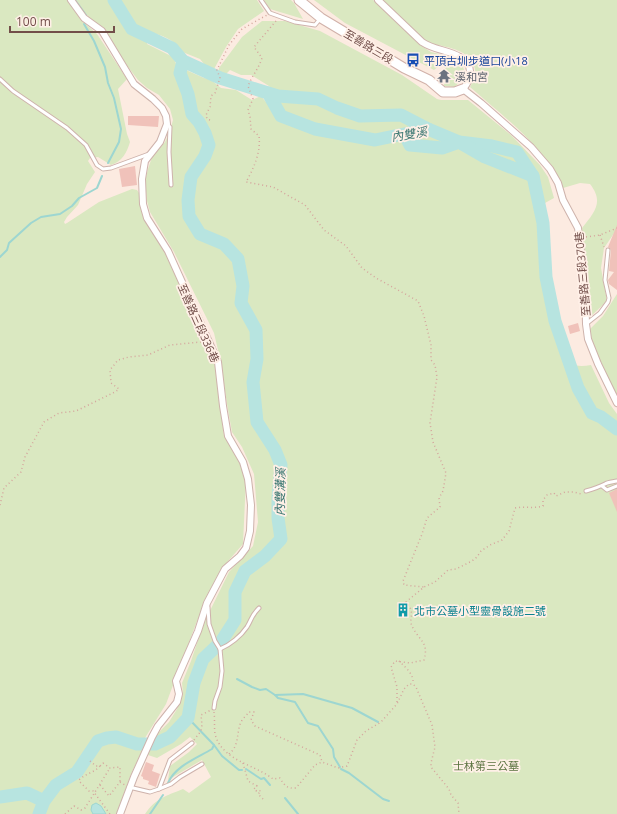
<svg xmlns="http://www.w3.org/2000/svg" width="617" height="814" viewBox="0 0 617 814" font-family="'Open Sans','Noto Sans TC',sans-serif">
	<rect width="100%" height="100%" fill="#fcebe1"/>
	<g fill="#dae8c1">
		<path d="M0 0H68L81 20 97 34 127 79 118 89 127 134 130 142C127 152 122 162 111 165L98 157 90 158 88 161 95 172 87 184 78 205 67 217 64 222 65 224 67 223 99 202 132 189 137 190 139 193 142 212 165 252 215 363 224 436 240 462 246 479 243 544 223 567 197 621 166 704 140 746 145 745 131 774 117 814H0Z"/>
		<path d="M76 0H257L264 11 238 29 226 47 213 71 209 70 200 59 180 51C173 38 163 36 149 32L147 44 173 57 177 66 204 78 210 79 221 88 236 90 252 100 261 96 270 107V109L276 117 278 118 281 115 279 99 275 92 269 86 251 75H241L230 70 224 76 218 73 219 68 242 37 262 21H285L320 31 402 75 437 99 441 100H468L511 135 540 165 548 177 554 198 545 203 544 238 565 355C571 367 579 367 591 365L609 403 617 414V814H145C156 798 166 796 183 789L189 793 211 777 202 760 168 780 170 766 189 752 197 744 190 737 181 744 157 758 148 755 149 750 156 735 169 722 177 709 183 694 182 683 191 661 203 625 229 572 253 546 258 522 254 474 242 447 232 432 227 404 221 363 214 333 174 252 150 212 147 201 145 181 148 169 152 157 165 142 170 131 173 120 170 109 159 95 147 88 138 80 119 55 103 27 91 20 82 9Z"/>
		<polygon points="264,0 291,0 294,3 303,19 270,9"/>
		<polygon points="314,0 373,0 423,47 431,52 457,58 461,61 465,73 463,80 454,87 443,86 451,74 441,64 434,70 345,23"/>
		<path d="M382 0H617V229L604 248 601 268 607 301 588 319V281L582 228C595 212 604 202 590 184L580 183 563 188C544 146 504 117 470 87 474 79 477 74 474 66 467 46 441 48 424 41Z"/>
		<path d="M617 294V396C610 383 589 343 589 330L603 316Z"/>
	</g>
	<polygon fill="#b7e4e0" stroke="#9dd6d1" points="96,803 101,806 106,814 93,814 91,810 92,805"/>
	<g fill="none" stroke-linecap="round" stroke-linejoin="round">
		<g stroke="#9dd6d1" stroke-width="2">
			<polyline points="75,0 86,15"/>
			<polyline points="84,24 94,41 105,67 108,83 114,98 121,129 119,142 108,163"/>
			<polyline points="0,257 7,250 9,243 31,223 41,217 60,214 72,206 79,198 97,188 102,176"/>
			<polyline points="221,642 222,645"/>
			<polyline points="237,679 252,687 260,690 266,689 275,695 303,694 352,708 378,722"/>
			<polyline points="275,695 278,698 295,702 308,723 318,726 333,749 334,757 340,767"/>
			<polyline points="214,745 222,756 239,770 242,770"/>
			<polyline points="246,769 261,779 264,778 270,785"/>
			<polyline points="341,769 349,773 383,799 389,801"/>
			<path d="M168 783C175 766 197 758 212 749L214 745 188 718"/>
			<polyline points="285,798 298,814"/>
			<polyline points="150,814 163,795"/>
		</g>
		<g stroke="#b7e4e0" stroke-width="13">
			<polyline points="114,0 132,29 172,48 183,61 220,78 268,93 281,116 315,129 375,140 428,129 459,142 492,146 517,152 533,176 543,223 546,277 555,321 578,388 592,413 601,417 617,429"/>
			<polyline points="268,93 278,96 318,99 337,108 360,116 401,115 428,129"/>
			<polyline points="405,135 410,145 442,148 459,142 485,157 533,176"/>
			<polyline points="0,797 27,793 44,801"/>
			<polyline points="39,814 44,801 56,785 77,772 98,741 107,738 116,737 137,744 155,744 170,737 188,718 194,683 203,659 221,642 235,620 235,592 245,571 265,556 281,539 278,518 278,498 281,465 275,450 257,422 253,382 257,359 256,330 241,303 243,286 238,259 224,244 200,234 189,216 188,200 191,177 205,156 209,145 205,133 199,122 192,114 188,94 180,73 183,61"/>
		</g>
	</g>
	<g fill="#f0c2ba">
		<polygon points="128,116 159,116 158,127 128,125"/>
		<polygon points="135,166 137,185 122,187 119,169"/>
		<polygon points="617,225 617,290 609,284 608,280 614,272 609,271 611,250 608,247"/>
		<polygon points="578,323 580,331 570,334 568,326"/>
		<polygon points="617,489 617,512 609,493"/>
		<polygon points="405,602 409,615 401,618 397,605"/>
		<polygon points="146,762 154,765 152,771 160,774 156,787 148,784 149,781 143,779 143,777 141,776"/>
	</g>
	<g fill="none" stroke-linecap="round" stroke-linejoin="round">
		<g stroke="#ceb3ac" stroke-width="5">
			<g id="lane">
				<polyline points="261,0 270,13 295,22 315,25 320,19"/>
				<polyline points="0,79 13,91 67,128 86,145 97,165 103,169 111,168 149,154"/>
				<polyline points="167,124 170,127 169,152 171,185"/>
				<polyline points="586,324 600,313 608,302 609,298 605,280 608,250"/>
				<polyline points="602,486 607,490 617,486"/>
				<path d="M586 491C593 489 599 487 605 484 608 482 613 482 617 481"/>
				<polyline points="208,607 209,624 215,641 220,649 222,671 220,687 215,701 214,708"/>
				<path d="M220 649C230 645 241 636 247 627 252 619 251 616 259 608"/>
				<polyline points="129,787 150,792 159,789 170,760 192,743"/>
				<polyline points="159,789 171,784 180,777 202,764"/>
			</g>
		</g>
		<g stroke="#ceb3ac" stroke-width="8">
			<g id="street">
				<polyline points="71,0 84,18 102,31 134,84 153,99 162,108 166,116 167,124 160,142 145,161 142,179 143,204 147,218 168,251 218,362 223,406 228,436 243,462 248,479 251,505 250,531 246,548 240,556 225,569 207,603 198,631 176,681 179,694 177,702 158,726 152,737 134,777 120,814"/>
				<path d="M378 0 422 42C434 50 448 50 460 57 474 64 472 79 463 89L481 103 531 147 550 169 558 183 563 200 578 228 585 285 586 324 588 339 598 364 617 403"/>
			</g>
		</g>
		<g stroke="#d1b1a9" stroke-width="11">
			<polyline id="secondary" points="299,0 321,18 366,45 404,68 429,80 443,92 455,92 463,89"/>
		</g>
		<g stroke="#d5a59d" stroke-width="1.5" stroke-dasharray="1 3" stroke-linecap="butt">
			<path d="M276 21 254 47 262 58C259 68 252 76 248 86L253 99 248 110 250 117 251 129 259 136C261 152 254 168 246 182L273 187 305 205 324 230 346 246 362 268 376 278 418 301 424 316 431 345V360L435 365 437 377 430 423 433 442 446 473 443 491 439 498 440 507 427 518 422 534 403 581 404 585 424 587"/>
			<polyline points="210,120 207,119 206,115 210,107 211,96 215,93 220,78 217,70 229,45 242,29 267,15"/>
			<polyline points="600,235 604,247"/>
			<polyline points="586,237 600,235 617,228"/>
			<polyline points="0,505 4,488 21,472 25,457 44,422 59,413 76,411 115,392 119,389 111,383 110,370 118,360 129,357 148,355 170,345 201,342"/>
			<path d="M399 661C406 668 414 674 413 684"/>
			<path d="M397 702V687L391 667 395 661 410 663 424 660C429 643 420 641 413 628 407 618 417 614 406 602L424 587 435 582 448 570 456 569 472 561 477 557 481 551 490 545 502 540 509 531 515 508C525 506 534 509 543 506V500L547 495 554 493 556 496 565 492H574L581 494"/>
			<path d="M214 712C215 719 214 727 215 734 222 761 254 764 273 779L280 778C284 785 287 789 296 788L315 765 322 762 338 768 347 766 357 740 366 731 381 722 397 704 404 689 409 684H413L416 687 432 725 435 747 431 763V767L449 789 451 795 458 803 459 814"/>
			<polyline points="194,740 201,731 202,725 201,715 211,710"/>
			<path d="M229 754C240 745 236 733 241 722 243 718 247 715 249 712H254L251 720 255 726 320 755 322 762"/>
			<polyline points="90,761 96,766 100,766 103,763 110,768 120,767 120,782"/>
			<polyline points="243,763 248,781 257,786 254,789 256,791 257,790 261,791 258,794 263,799"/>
			<path d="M100 766C94 773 86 773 79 780V781L89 791H93L110 814"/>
			<polyline points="100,785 109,796 120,782 125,785"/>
			<polyline points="65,814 74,806 81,810 85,808 110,768"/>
		</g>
		<use href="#lane" stroke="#fff" stroke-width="3"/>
		<use href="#street" stroke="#fff" stroke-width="6"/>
		<use href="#secondary" stroke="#fff" stroke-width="9"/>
	</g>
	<defs>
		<g id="bus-bare" transform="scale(1.08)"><path d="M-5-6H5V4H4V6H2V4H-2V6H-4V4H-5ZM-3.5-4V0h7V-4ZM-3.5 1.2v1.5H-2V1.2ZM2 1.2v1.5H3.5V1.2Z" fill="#1a4fb4" stroke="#fff0e7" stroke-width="2.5" paint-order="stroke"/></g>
		<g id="temple-bare" transform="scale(1.08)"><path d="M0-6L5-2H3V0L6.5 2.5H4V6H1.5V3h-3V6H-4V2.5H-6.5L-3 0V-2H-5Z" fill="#6b7280" stroke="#fff0e7" stroke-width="2.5" paint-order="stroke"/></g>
		<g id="building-bare" transform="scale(1.08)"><path d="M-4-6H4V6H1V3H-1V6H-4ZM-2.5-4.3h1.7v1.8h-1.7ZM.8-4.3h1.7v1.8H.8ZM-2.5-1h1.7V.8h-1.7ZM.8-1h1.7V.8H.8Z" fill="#0f9aa8" stroke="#fff0e7" stroke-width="2.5" paint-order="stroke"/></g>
	</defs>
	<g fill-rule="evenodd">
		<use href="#bus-bare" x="413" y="60"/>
		<use href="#temple-bare" x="444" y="76"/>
		<use href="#building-bare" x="403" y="610"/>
	</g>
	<g text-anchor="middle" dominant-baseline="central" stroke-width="3.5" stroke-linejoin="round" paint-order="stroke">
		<g font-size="11" fill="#724e49" stroke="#fff0e7">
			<text transform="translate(369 46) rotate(31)">至善路三段</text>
			<text transform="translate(582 274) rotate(-95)">至善路三段370巷</text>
			<text transform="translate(199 323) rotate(66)">至善路三段336巷</text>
		</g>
		<g font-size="11" fill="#164399" stroke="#fff0e7" text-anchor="start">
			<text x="424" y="60">平頂古圳步道口(小18</text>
		</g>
		<g font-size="11" fill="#5b616d" stroke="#fff0e7" text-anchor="start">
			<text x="455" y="76">溪和宮</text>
		</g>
		<g font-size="11" fill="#0d838f" stroke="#fff0e7" text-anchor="start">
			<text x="414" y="610">北市公墓小型靈骨設施二號</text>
		</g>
		<g font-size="11" fill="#5a723f" stroke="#fff0e7">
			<text x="486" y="765">士林第三公墓</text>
		</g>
		<g font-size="12" font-style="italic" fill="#3d7873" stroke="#fff0e7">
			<text transform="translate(409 134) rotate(-9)">內雙溪</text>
			<text transform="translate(280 492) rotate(-89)">內雙溝溪</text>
		</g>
	</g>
	<path d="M10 26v6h104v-6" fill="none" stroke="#724e49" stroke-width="2"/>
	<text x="16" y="26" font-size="12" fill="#724e49" stroke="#fff0e7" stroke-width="3" paint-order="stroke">100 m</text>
</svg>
